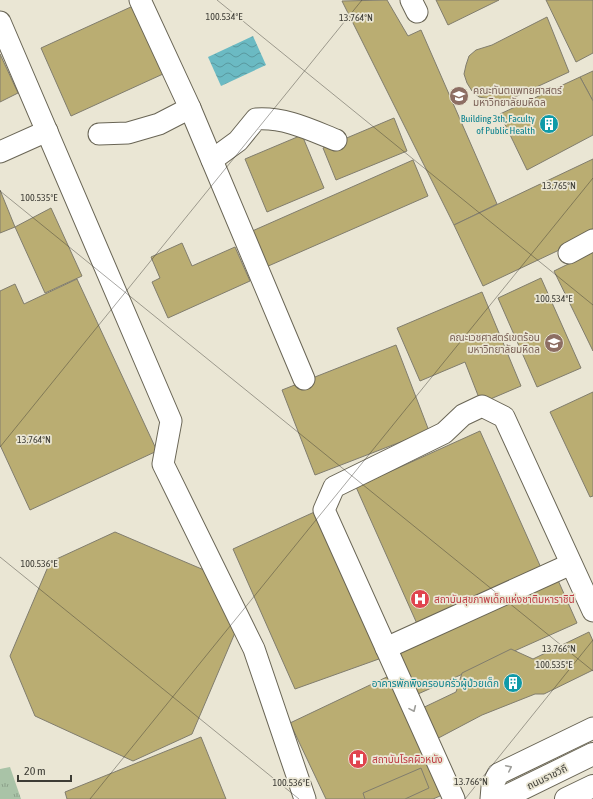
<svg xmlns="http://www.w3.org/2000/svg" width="593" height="799" viewBox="0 0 593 799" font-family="'Asap Condensed','Noto Sans Thai',sans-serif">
	<defs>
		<pattern id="park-tufts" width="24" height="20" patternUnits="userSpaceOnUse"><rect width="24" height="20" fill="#a9c3a7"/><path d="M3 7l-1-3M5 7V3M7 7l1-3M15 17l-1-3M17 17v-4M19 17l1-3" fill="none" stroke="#8ba089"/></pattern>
		<pattern id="water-waves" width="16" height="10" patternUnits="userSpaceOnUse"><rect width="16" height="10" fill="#6bbac3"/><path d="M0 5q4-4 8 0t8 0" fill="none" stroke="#59989f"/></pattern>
	</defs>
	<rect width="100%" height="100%" fill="#eae6d4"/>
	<polygon fill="url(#park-tufts)" points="10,767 21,799 0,799 0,769"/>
	<polygon fill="url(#water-waves)" points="253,36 266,65 221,86 208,57"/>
	<g fill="#baad72" stroke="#817d6d">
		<polygon points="387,0 408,36 421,30 497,204 454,225 342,1"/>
		<polygon points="436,0 499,0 448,25"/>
		<polygon points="546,0 593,0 593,53 576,62"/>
		<polygon points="133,6 163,74 71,116 41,48"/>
		<polygon points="547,17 569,72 504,102 479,97 472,91 467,83 464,74 466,65 469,56 476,50 492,45"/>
		<polygon points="0,54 18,93 0,102"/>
		<polygon points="593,71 593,101 580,77"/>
		<polygon points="580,77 593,101 593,135 527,170 500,114"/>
		<polygon points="394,118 407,151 336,180 323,148"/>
		<polygon points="302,135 324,188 267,212 245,159"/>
		<polygon points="593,159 593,234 483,286 454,225"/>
		<polygon points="413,160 428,196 266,267 250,232"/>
		<polygon points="0,190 15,227 0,233"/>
		<polygon points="51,208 82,276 45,293 15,227"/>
		<polygon points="182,243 192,266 235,247 250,281 168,318 152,282 160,278 151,257"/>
		<polygon points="593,252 593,351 554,271"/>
		<polygon points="541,278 581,368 537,387 498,298"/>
		<polygon points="77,279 157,451 30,510 0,445 0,291 15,284 24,304"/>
		<polygon points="482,292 521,386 481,403 465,362 420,381 397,328"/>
		<polygon points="396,345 429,431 315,475 282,390"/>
		<polygon points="593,392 593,496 590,497 550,412"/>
		<polygon points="480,431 542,570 418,626 356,487"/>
		<polygon points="321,509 390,655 295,689 233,549"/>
		<polygon points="115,532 211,573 237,628 192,734 133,761 35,716 10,656 50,562"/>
		<polygon points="557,578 577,623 409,698 390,655"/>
		<polygon points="589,632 593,641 593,670 544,694 535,694 482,715 429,743 414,712 456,692 462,673 511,649 533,659"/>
		<polygon points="391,675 447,793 433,799 326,799 290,723"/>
		<polygon points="201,737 226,799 67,799 65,792"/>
		<polygon points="421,768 429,788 405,799 365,799 363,793"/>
	</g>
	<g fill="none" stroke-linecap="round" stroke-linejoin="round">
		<g stroke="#696555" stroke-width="23">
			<g id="minor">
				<polyline points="140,0 190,108 304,379"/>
				<polyline points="411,0 417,12"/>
				<polyline points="0,22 171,421 163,464 254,649 305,799"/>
				<polyline points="99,134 128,133 159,124 190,108"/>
				<polyline points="0,152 47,131"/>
				<path d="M212 160 238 141 256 119C285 117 311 130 336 140"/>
				<polyline points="569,253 593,240"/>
				<polyline points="386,648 571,564"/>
				<polyline points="454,799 324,510 334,487 444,433 463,415 482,406 504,417 593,611"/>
				<polyline points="491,799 492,787 498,774 593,728"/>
			</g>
		</g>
		<g stroke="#696555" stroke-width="24">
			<g id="major">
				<polyline points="501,799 593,754"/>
				<polyline points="566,799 593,786"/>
			</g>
		</g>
		<use href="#minor" stroke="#fff" stroke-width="21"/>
		<use href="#major" stroke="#fff" stroke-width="22"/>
	</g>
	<defs><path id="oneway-chevron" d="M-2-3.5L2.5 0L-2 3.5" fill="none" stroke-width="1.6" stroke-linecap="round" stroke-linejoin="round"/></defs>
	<g stroke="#9e9e9a">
		<use href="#oneway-chevron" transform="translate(413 709) rotate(66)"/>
		<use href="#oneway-chevron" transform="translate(509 768) rotate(-26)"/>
	</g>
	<path fill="none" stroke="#3d3c35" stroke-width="1" stroke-opacity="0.45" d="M217 0 593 305M0 191 593 671M0 447 362 0M0 557 299 799M90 799 593 178M465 799 593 640"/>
	<defs>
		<g id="university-disc" transform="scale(1)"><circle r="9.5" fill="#8d6e63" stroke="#eae6d4"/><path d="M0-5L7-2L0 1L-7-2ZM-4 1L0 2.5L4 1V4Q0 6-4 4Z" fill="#fff"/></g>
		<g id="building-disc" transform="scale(1)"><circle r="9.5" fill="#0f9aa8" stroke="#eae6d4"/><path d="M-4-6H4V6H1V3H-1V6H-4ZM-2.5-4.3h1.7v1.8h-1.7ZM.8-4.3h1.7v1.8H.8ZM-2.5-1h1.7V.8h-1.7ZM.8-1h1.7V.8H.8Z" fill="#fff"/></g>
		<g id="hospital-disc" transform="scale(1)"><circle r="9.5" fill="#e0444e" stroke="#eae6d4"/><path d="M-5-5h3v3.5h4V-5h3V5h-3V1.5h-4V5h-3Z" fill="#fff"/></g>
	</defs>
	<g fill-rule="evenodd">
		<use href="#university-disc" x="459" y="96"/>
		<use href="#building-disc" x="549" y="124"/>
		<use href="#university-disc" x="554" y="343"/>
		<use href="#hospital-disc" x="420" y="599"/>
		<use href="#building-disc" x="513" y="683"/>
		<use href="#hospital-disc" x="358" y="759"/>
	</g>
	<g text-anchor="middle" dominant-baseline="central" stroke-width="3.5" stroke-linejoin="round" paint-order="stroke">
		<g font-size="10" fill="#785e54" stroke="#eae6d4" text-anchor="start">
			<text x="473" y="90">คณะทันตแพทยศาสตร์<tspan x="473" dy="12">มหาวิทยาลัยมหิดล</tspan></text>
			<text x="540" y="337" text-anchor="end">คณะเวชศาสตร์เขตร้อน<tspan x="540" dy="12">มหาวิทยาลัยมหิดล</tspan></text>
		</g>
		<g font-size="10" fill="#0d838f" stroke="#eae6d4" text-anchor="end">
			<text x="535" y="118">Building 3th, Faculty<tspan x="535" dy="12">of Public Health</tspan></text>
			<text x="499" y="683">อาคารพักพิงครอบครัวผู้ป่วยเด็ก</text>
		</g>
		<g font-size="10" fill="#be3a42" stroke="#eae6d4" text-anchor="start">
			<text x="434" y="599">สถาบันสุขภาพเด็กแห่งชาติมหาราชินี</text>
			<text x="372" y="759">สถาบันโรคผิวหนัง</text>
		</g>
		<g font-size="10" fill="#3d3c35" stroke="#eae6d4">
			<text transform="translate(547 777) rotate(-26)">ถนนราชวิถี</text>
		</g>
	</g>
	<g font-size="10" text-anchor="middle" fill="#3d3c35" stroke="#eae6d4" stroke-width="3.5" stroke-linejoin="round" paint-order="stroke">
		<text x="224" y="20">100.534°E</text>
		<text x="356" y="21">13.764°N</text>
		<text x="559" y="189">13.765°N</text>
		<text x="39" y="201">100.535°E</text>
		<text x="554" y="302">100.534°E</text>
		<text x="34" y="443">13.764°N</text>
		<text x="39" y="567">100.536°E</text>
		<text x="559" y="652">13.766°N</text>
		<text x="554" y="668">100.535°E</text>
		<text x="471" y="785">13.766°N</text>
		<text x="291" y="786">100.536°E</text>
	</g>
	<path d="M18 775v6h53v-6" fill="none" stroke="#3d3c35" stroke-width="2"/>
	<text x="24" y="775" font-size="12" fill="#3d3c35" stroke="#eae6d4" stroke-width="3" paint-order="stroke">20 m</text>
</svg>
